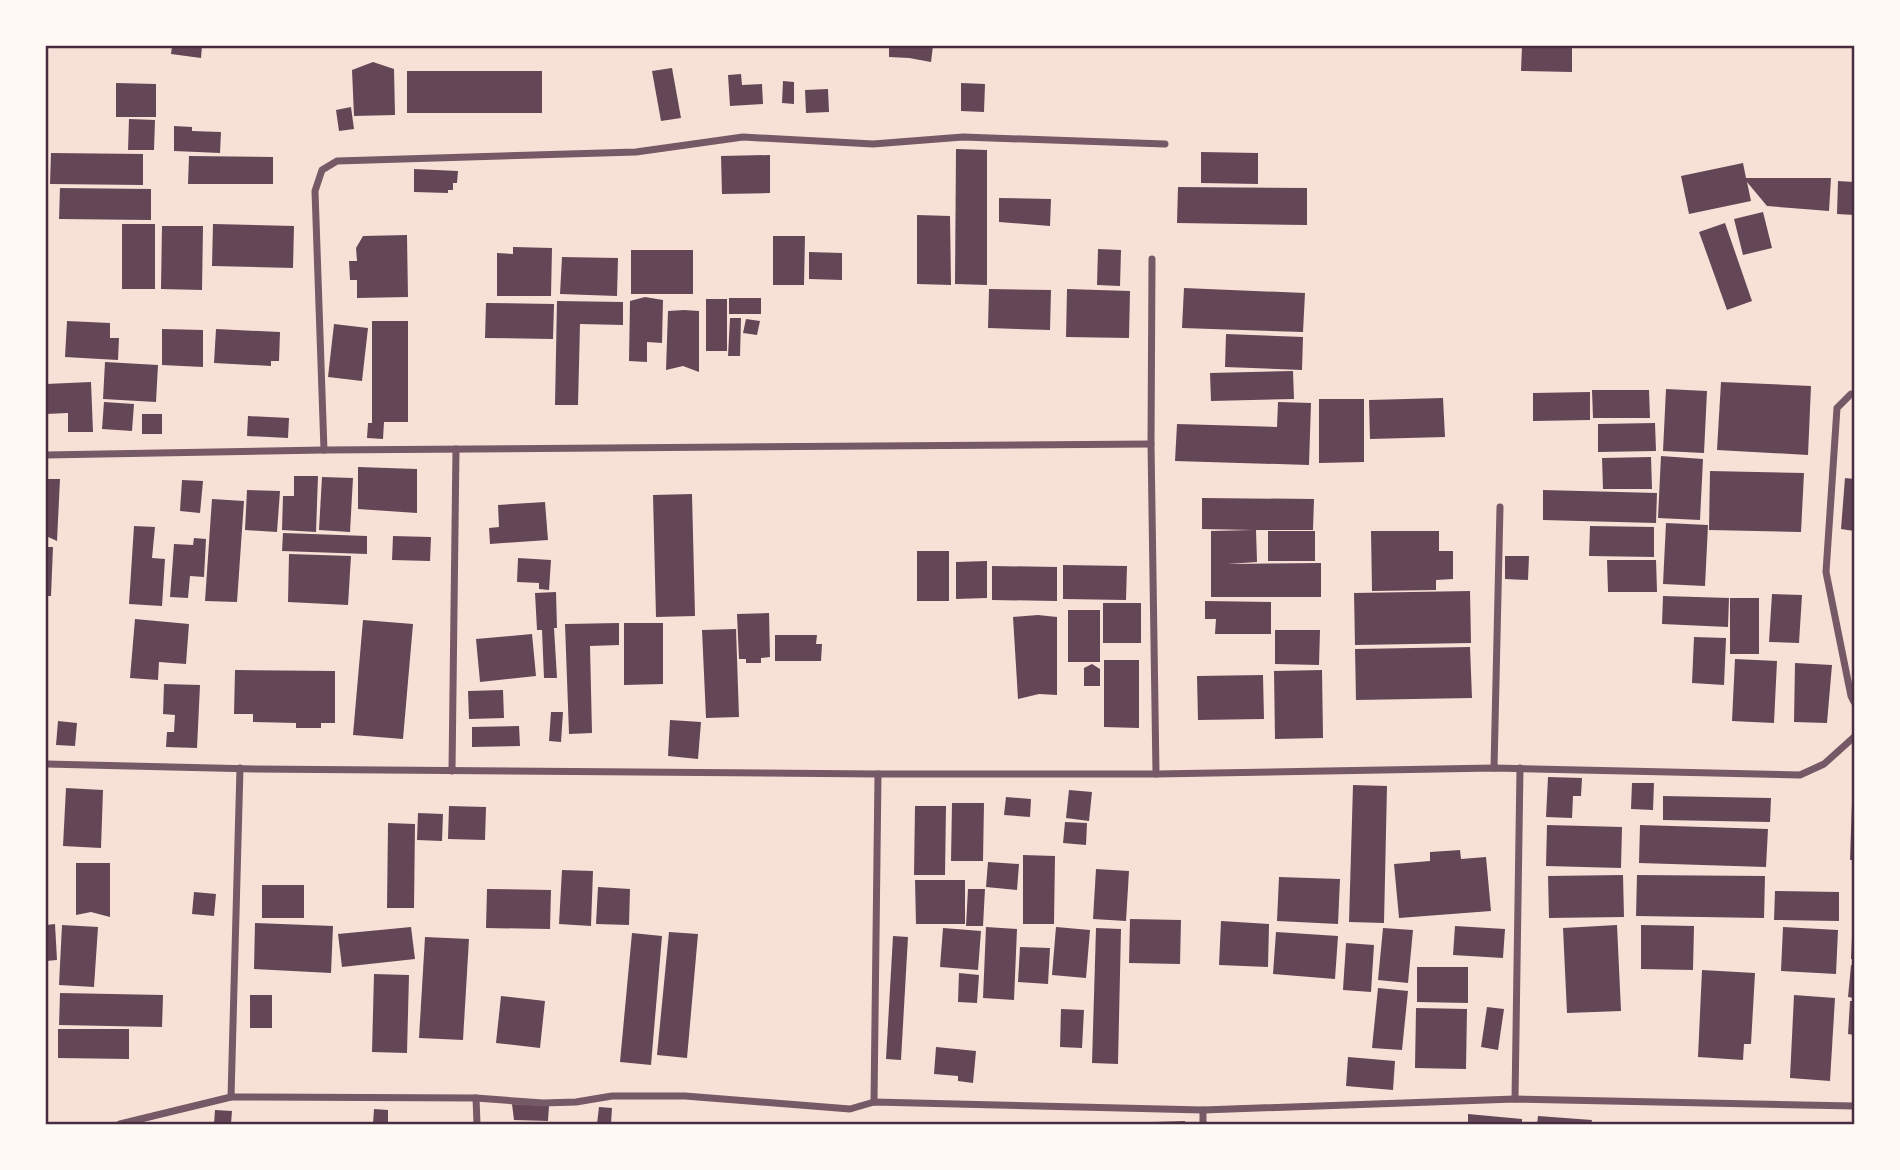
<svg xmlns="http://www.w3.org/2000/svg" width="1900" height="1170" viewBox="0 0 1900 1170" font-family="'Archivo Narrow',sans-serif">
	<rect width="100%" height="100%" fill="#f7e1d7"/>
	<g fill="#644757">
		<polygon points="172,46 202,46 201,58 171,54"/>
		<polygon points="889,46 933,46 931,62 909,58 889,57"/>
		<polygon points="1522,46 1572,46 1572,72 1521,71"/>
		<polygon points="373,62 394,69 395,115 354,116 352,70"/>
		<polygon points="672,68 681,118 661,121 652,71"/>
		<rect x="407" y="71" width="135" height="42"/>
		<polygon points="741,74 742,85 762,84 763,104 730,106 728,75"/>
		<polygon points="783,81 794,82 794,104 782,103"/>
		<polygon points="116,83 156,84 156,117 116,117"/>
		<polygon points="961,83 985,84 984,112 961,111"/>
		<polygon points="828,89 829,112 806,113 805,90"/>
		<polygon points="351,107 354,129 339,131 336,110"/>
		<polygon points="129,119 155,120 154,150 128,150"/>
		<polygon points="174,126 192,127 192,131 221,132 220,153 174,151"/>
		<polygon points="956,149 987,150 987,285 955,284"/>
		<polygon points="1201,152 1258,153 1258,184 1201,183"/>
		<polygon points="51,153 143,154 143,185 50,184"/>
		<polygon points="770,155 770,193 722,194 721,156"/>
		<polygon points="189,156 273,157 273,184 188,184"/>
		<polygon points="1743,163 1746,178 1831,178 1829,211 1767,206 1747,182 1751,201 1689,214 1681,176"/>
		<polygon points="414,169 458,171 457,183 453,183 453,190 448,190 448,193 414,192"/>
		<polygon points="1838,181 1854,182 1854,215 1837,214"/>
		<polygon points="1178,187 1307,188 1307,225 1177,223"/>
		<polygon points="60,188 151,189 151,220 59,219"/>
		<polygon points="999,198 1051,199 1050,226 999,222"/>
		<polygon points="1763,212 1772,248 1743,255 1734,219"/>
		<polygon points="917,215 950,216 951,285 917,284"/>
		<polygon points="1725,223 1752,301 1727,310 1699,232"/>
		<rect x="122" y="224" width="33" height="65"/>
		<polygon points="213,224 294,226 293,268 212,266"/>
		<polygon points="162,226 203,226 202,290 161,289"/>
		<polygon points="407,235 408,297 357,298 357,280 350,280 349,261 357,261 356,248 363,236"/>
		<polygon points="773,236 805,236 804,285 773,285"/>
		<polygon points="513,247 552,248 551,296 497,296 497,253 513,254"/>
		<polygon points="1098,249 1121,250 1120,286 1097,285"/>
		<rect x="631" y="250" width="62" height="44"/>
		<polygon points="809,252 842,253 842,280 809,279"/>
		<polygon points="562,257 618,258 617,296 560,294"/>
		<polygon points="1184,288 1305,293 1303,332 1182,328"/>
		<polygon points="989,289 1051,290 1050,330 988,328"/>
		<polygon points="1067,289 1130,291 1129,338 1066,337"/>
		<polygon points="645,297 663,300 662,343 647,342 647,362 629,361 630,301"/>
		<rect x="729" y="298" width="32" height="16"/>
		<rect x="706" y="299" width="21" height="52"/>
		<polygon points="557,301 623,302 623,325 580,324 578,405 555,405"/>
		<polygon points="486,303 554,304 553,339 485,338"/>
		<polygon points="684,310 699,311 699,372 683,366 666,370 668,311"/>
		<polygon points="730,318 741,318 740,356 728,356"/>
		<polygon points="746,319 760,321 757,335 743,333"/>
		<polygon points="67,321 110,323 110,338 119,338 118,360 65,357"/>
		<polygon points="372,321 408,321 408,422 384,422 383,439 367,438 368,423 372,423"/>
		<polygon points="334,324 368,328 362,381 328,377"/>
		<polygon points="162,329 203,330 203,367 162,365"/>
		<polygon points="216,329 280,332 279,361 271,361 271,366 214,363"/>
		<polygon points="1226,334 1303,337 1302,370 1225,367"/>
		<polygon points="105,362 158,365 156,402 103,399"/>
		<polygon points="1293,371 1294,399 1211,401 1210,373"/>
		<polygon points="91,382 93,432 68,432 68,413 46,414 46,384"/>
		<polygon points="1721,382 1811,386 1808,455 1717,450"/>
		<polygon points="1666,389 1707,391 1704,453 1663,451"/>
		<polygon points="1592,390 1649,390 1650,418 1593,418"/>
		<polygon points="1590,392 1590,420 1533,421 1533,393"/>
		<polygon points="1443,398 1445,437 1370,439 1369,400"/>
		<polygon points="1319,399 1364,399 1364,462 1319,463"/>
		<polygon points="104,402 134,404 132,431 102,429"/>
		<polygon points="1278,402 1311,403 1309,465 1175,461 1177,424 1277,427"/>
		<rect x="142" y="414" width="20" height="20"/>
		<polygon points="248,416 289,418 288,438 247,436"/>
		<polygon points="1655,423 1656,451 1598,452 1598,424"/>
		<polygon points="1661,456 1703,459 1700,520 1658,518"/>
		<polygon points="1651,457 1652,489 1603,489 1602,458"/>
		<polygon points="358,467 417,469 417,513 358,509"/>
		<polygon points="1710,471 1804,473 1801,532 1709,530"/>
		<polygon points="294,476 318,476 316,532 282,530 283,496 294,496"/>
		<polygon points="322,477 353,478 350,532 319,530"/>
		<polygon points="1845,478 1854,479 1854,531 1841,529"/>
		<polygon points="46,479 60,479 57,541 46,536"/>
		<polygon points="182,480 203,481 200,513 180,511"/>
		<polygon points="247,490 280,491 277,532 245,530"/>
		<polygon points="1543,490 1657,493 1656,523 1543,520"/>
		<polygon points="692,494 695,616 656,617 653,495"/>
		<polygon points="1202,498 1314,499 1313,530 1256,530 1257,562 1227,564 1321,563 1321,597 1211,597 1211,531 1253,530 1202,529"/>
		<polygon points="212,499 244,501 237,602 205,601"/>
		<polygon points="545,502 548,540 490,544 489,528 499,527 498,505"/>
		<polygon points="1666,523 1708,525 1705,586 1663,584"/>
		<polygon points="134,526 155,527 152,558 165,559 162,606 129,604"/>
		<polygon points="1590,526 1654,527 1654,557 1589,556"/>
		<rect x="1268" y="531" width="47" height="30"/>
		<polygon points="1371,531 1439,531 1439,551 1453,551 1453,579 1436,580 1436,590 1372,591"/>
		<polygon points="283,533 367,536 367,554 282,551"/>
		<polygon points="393,536 431,537 430,561 392,560"/>
		<polygon points="194,538 206,539 204,577 190,576 188,598 170,597 174,544 193,545"/>
		<polygon points="46,547 53,547 51,596 46,596"/>
		<rect x="917" y="551" width="32" height="50"/>
		<polygon points="289,554 351,556 348,605 288,602"/>
		<polygon points="1505,556 1529,556 1528,580 1505,579"/>
		<polygon points="518,558 551,560 549,590 539,589 539,583 517,582"/>
		<polygon points="1607,560 1656,560 1657,592 1608,592"/>
		<polygon points="987,561 987,598 956,599 956,562"/>
		<polygon points="1063,565 1127,566 1126,600 1063,599"/>
		<polygon points="992,566 1057,567 1057,601 992,600"/>
		<polygon points="1470,591 1471,643 1355,645 1354,593"/>
		<polygon points="556,592 557,628 554,628 557,678 544,678 542,630 537,630 535,593"/>
		<polygon points="1772,594 1802,595 1799,643 1769,642"/>
		<polygon points="1663,596 1729,598 1728,627 1662,624"/>
		<rect x="1730" y="598" width="29" height="56"/>
		<polygon points="1205,601 1271,602 1271,634 1215,634 1216,619 1205,619"/>
		<rect x="1103" y="603" width="38" height="40"/>
		<rect x="1068" y="610" width="32" height="52"/>
		<polygon points="769,613 770,657 761,658 761,663 746,663 746,659 739,659 737,614"/>
		<polygon points="1038,615 1057,617 1057,695 1039,694 1018,699 1013,617"/>
		<polygon points="135,619 189,624 186,664 159,662 158,680 130,678"/>
		<polygon points="363,620 413,624 403,739 353,735"/>
		<polygon points="619,623 619,645 590,646 592,733 569,734 565,624"/>
		<polygon points="624,623 663,623 663,684 624,685"/>
		<polygon points="736,629 739,717 706,718 702,630"/>
		<polygon points="1275,630 1320,630 1319,665 1275,664"/>
		<polygon points="532,634 536,676 480,682 476,639"/>
		<polygon points="775,635 817,635 816,644 822,644 821,661 775,661"/>
		<polygon points="1694,637 1726,638 1724,685 1692,683"/>
		<polygon points="1470,647 1472,698 1356,700 1355,649"/>
		<polygon points="1735,659 1777,661 1774,723 1732,721"/>
		<polygon points="1104,660 1139,660 1139,728 1104,727"/>
		<polygon points="1795,663 1832,665 1827,723 1794,722"/>
		<polygon points="1092,664 1100,669 1100,686 1084,686 1084,668"/>
		<polygon points="235,670 335,671 335,723 321,723 321,728 296,728 296,723 253,722 253,714 234,714"/>
		<polygon points="1322,670 1323,738 1275,739 1274,671"/>
		<polygon points="1263,675 1264,719 1198,720 1197,676"/>
		<polygon points="164,684 200,685 197,748 166,747 167,732 174,732 175,715 163,714"/>
		<polygon points="503,690 504,718 469,719 468,691"/>
		<polygon points="551,712 563,712 561,742 549,741"/>
		<polygon points="670,720 701,722 698,759 668,756"/>
		<polygon points="58,721 77,723 75,746 56,745"/>
		<polygon points="519,726 520,746 472,747 472,727"/>
		<polygon points="1548,777 1582,778 1581,796 1573,796 1572,818 1546,817"/>
		<polygon points="1632,783 1654,783 1653,810 1631,809"/>
		<polygon points="1353,785 1387,786 1384,923 1349,922"/>
		<polygon points="66,788 103,790 101,848 63,846"/>
		<polygon points="1069,790 1092,792 1089,821 1066,818"/>
		<polygon points="1663,796 1771,798 1770,822 1663,820"/>
		<polygon points="1006,797 1031,799 1030,817 1004,815"/>
		<polygon points="1852,801 1854,801 1854,860 1850,860"/>
		<polygon points="952,803 984,803 983,861 951,861"/>
		<polygon points="449,806 486,807 485,840 448,839"/>
		<polygon points="915,806 946,806 945,875 914,875"/>
		<polygon points="418,813 443,814 442,841 417,840"/>
		<polygon points="1065,822 1087,823 1086,845 1063,843"/>
		<polygon points="388,823 415,824 414,908 387,908"/>
		<polygon points="1547,825 1622,827 1621,868 1546,866"/>
		<polygon points="1640,825 1768,829 1766,867 1639,863"/>
		<polygon points="1460,850 1461,859 1486,857 1491,911 1399,918 1394,864 1430,861 1430,852"/>
		<polygon points="1023,855 1055,856 1054,924 1023,924"/>
		<polygon points="988,862 1019,864 1017,890 986,887"/>
		<polygon points="76,863 110,863 110,917 91,912 76,915"/>
		<polygon points="1096,869 1129,871 1126,921 1093,919"/>
		<polygon points="562,870 593,871 591,926 559,924"/>
		<polygon points="1623,875 1624,917 1549,918 1548,876"/>
		<polygon points="1637,875 1765,876 1764,918 1636,916"/>
		<polygon points="1279,877 1340,879 1338,924 1277,921"/>
		<polygon points="915,880 965,880 965,924 916,924"/>
		<rect x="262" y="885" width="42" height="33"/>
		<polygon points="598,887 630,889 629,925 596,924"/>
		<polygon points="487,889 551,890 550,929 486,928"/>
		<polygon points="968,889 985,889 983,926 966,926"/>
		<polygon points="1775,891 1839,892 1839,921 1774,920"/>
		<polygon points="194,892 216,894 214,916 192,914"/>
		<polygon points="1130,919 1181,920 1180,964 1129,963"/>
		<polygon points="1221,921 1269,924 1268,967 1219,965"/>
		<polygon points="255,923 333,926 331,973 254,969"/>
		<polygon points="55,924 57,960 46,961 46,925"/>
		<polygon points="62,925 98,927 94,987 59,985"/>
		<polygon points="1617,925 1621,1011 1567,1013 1563,928"/>
		<polygon points="1641,925 1694,926 1693,970 1641,969"/>
		<polygon points="1455,926 1505,929 1503,958 1453,955"/>
		<polygon points="411,927 415,959 342,967 338,934"/>
		<polygon points="986,927 1017,929 1014,1000 983,998"/>
		<polygon points="1056,927 1090,930 1086,978 1052,975"/>
		<polygon points="1783,927 1838,930 1836,974 1781,971"/>
		<polygon points="943,928 981,931 978,970 940,967"/>
		<polygon points="1096,928 1121,929 1118,1064 1092,1063"/>
		<polygon points="1383,928 1413,930 1408,983 1378,980"/>
		<polygon points="669,932 698,934 687,1058 657,1055"/>
		<polygon points="1276,932 1338,936 1335,979 1273,974"/>
		<polygon points="632,933 662,936 651,1065 620,1062"/>
		<polygon points="893,936 908,937 901,1060 886,1059"/>
		<polygon points="425,937 469,939 463,1040 419,1038"/>
		<polygon points="1852,937 1854,937 1854,959 1851,959"/>
		<polygon points="1346,943 1374,945 1371,992 1343,990"/>
		<polygon points="1020,947 1050,948 1048,984 1018,982"/>
		<polygon points="1851,965 1854,965 1854,998 1848,997"/>
		<polygon points="1417,967 1468,967 1468,1003 1417,1002"/>
		<polygon points="1702,970 1755,973 1751,1044 1744,1044 1743,1060 1698,1057"/>
		<polygon points="959,973 979,975 977,1003 958,1002"/>
		<polygon points="374,974 409,975 407,1053 372,1052"/>
		<polygon points="1378,988 1408,991 1402,1050 1372,1048"/>
		<polygon points="60,993 163,995 162,1027 59,1025"/>
		<rect x="250" y="995" width="22" height="33"/>
		<polygon points="1794,995 1835,998 1830,1081 1790,1078"/>
		<polygon points="501,996 545,1001 540,1048 496,1043"/>
		<polygon points="1850,1001 1854,1001 1854,1035 1848,1034"/>
		<polygon points="1487,1007 1504,1009 1498,1050 1481,1047"/>
		<polygon points="1416,1008 1467,1009 1466,1069 1415,1068"/>
		<polygon points="1061,1009 1084,1010 1082,1048 1060,1047"/>
		<polygon points="58,1029 129,1029 129,1059 58,1058"/>
		<polygon points="936,1047 976,1051 973,1083 958,1081 958,1076 934,1074"/>
		<polygon points="1348,1057 1395,1061 1393,1090 1346,1086"/>
		<polygon points="512,1104 549,1106 548,1121 514,1120"/>
		<polygon points="599,1107 612,1108 611,1124 597,1124"/>
		<polygon points="374,1109 388,1110 388,1124 373,1124"/>
		<polygon points="215,1110 232,1111 231,1124 214,1124"/>
		<polygon points="1468,1114 1522,1119 1522,1124 1468,1124"/>
		<polygon points="1538,1116 1592,1120 1591,1124 1537,1124"/>
		<polygon points="1185,1121 1185,1124 1154,1124 1154,1122"/>
	</g>
	<g fill="none" stroke-linecap="round" stroke-linejoin="round">
		<g stroke="#755966" stroke-width="7">
			<polyline points="1152,259 1151,444 1156,774"/>
			<polyline points="1854,394 1851,394 1837,408 1826,572 1851,696 1854,702"/>
			<polyline points="324,450 315,191 322,170 337,161 636,152 743,137 873,144 963,137 1165,144"/>
			<polyline points="46,455 324,450 1151,444"/>
			<polyline points="46,764 255,769 878,774 1156,774 1494,768 1800,775 1824,764 1854,737"/>
			<polyline points="1494,768 1500,507"/>
			<polyline points="452,771 456,449"/>
			<polyline points="231,1097 240,768"/>
			<polyline points="476,1098 477,1124"/>
			<polyline points="1515,1099 1520,768"/>
			<polyline points="874,1102 878,774"/>
			<polyline points="120,1124 231,1097 476,1098 543,1103 576,1102 612,1096 685,1096 850,1109 874,1102 1203,1110 1515,1099 1854,1106"/>
			<polyline points="1203,1124 1203,1110"/>
		</g>
	</g>
	<rect width="1900" height="1170" fill="none" stroke="#fffaf5" stroke-width="94"/>
	<rect x="47" y="47" width="1806" height="1076" fill="none" stroke="#4a2c40" stroke-width="2.5"/>
</svg>
